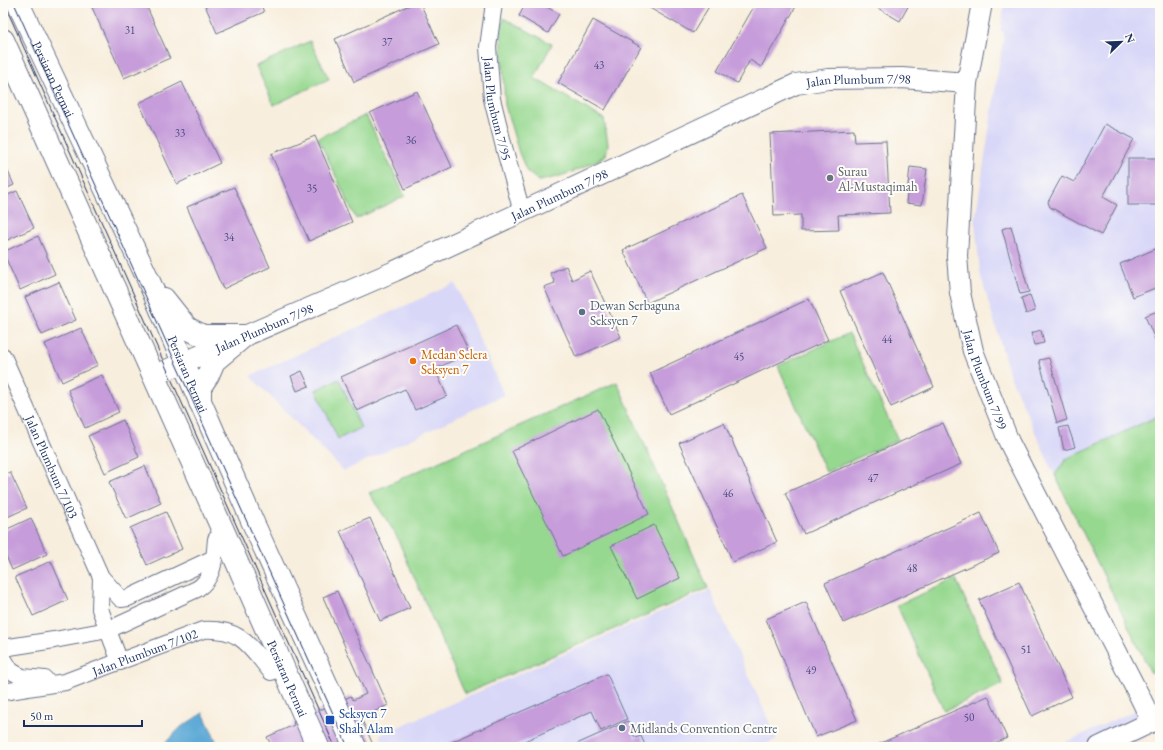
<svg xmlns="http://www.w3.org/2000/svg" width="1163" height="750" viewBox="0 0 1163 750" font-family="'EB Garamond',serif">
	<rect width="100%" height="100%" fill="#fdfcf7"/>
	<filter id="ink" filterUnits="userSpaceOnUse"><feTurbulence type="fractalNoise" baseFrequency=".025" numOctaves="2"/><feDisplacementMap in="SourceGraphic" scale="8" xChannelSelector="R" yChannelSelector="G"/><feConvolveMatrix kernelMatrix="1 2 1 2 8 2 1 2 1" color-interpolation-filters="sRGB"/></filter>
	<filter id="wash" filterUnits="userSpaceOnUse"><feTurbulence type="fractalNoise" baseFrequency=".012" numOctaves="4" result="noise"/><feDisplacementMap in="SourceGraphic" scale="16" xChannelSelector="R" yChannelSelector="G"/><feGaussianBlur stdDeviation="0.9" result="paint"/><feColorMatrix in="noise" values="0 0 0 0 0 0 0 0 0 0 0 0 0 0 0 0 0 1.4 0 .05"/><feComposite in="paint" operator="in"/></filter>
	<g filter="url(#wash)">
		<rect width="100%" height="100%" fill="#f8eedd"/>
		<g fill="#d8d7f8">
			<polygon points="1005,3 1160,3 1160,107 1096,76 1160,107 1160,671 1158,671 1051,468 1010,376 980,273 975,221 1004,33 1000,30"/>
			<polygon points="455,283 504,395 344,471 250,376"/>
			<polygon points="710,590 777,739 759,747 385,747 380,735"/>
			<polygon points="1136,710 1147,736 1123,747 1055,747"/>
		</g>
		<g fill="#96d88f" stroke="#588476">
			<path d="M504 18 552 44 534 78 604 119 608 144 606 155C587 168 561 177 539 181L527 172 519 153 505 105 501 31Z"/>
			<polygon points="310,41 329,79 274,105 256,66"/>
			<polygon points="366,115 405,196 356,219 318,138"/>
			<polygon points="849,333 898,440 826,472 778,366"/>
			<polygon points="339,379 361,428 338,439 316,390"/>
			<polygon points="617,382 708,588 465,694 395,533 369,493"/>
			<polygon points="1160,415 1160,676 1151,673 1055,475 1066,459"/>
			<polygon points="956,579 1003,684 944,711 897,605"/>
		</g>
		<polygon fill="#5eaad7" stroke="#3c6c9a" points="203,713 219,747 161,747 181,727"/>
		<g id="blocks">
			<g fill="#c69cda">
				<polygon points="90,3 145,3 170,58 124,78"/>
				<polygon points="204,3 260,3 264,12 217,33"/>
				<polygon points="414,3 420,3 439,44 354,82 335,39"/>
				<polygon points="526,3 540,3 559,14 548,33 519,16"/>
				<polygon points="641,3 711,3 693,33"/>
				<polygon points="756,3 798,3 761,67 750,60 737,83 717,71"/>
				<polygon points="869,3 910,3 900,21"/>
				<polygon points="593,20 641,47 605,110 558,83"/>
				<polygon points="182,82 220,163 177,184 139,103"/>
				<polygon points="417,91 452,167 405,189 370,113"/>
				<polygon points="1105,124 1134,139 1103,197 1117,205 1101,235 1050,207 1048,202 1062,176 1074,182"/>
				<polygon points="854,130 855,142 886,141 890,213 838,215 839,230 801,231 801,215 774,216 770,134"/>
				<polygon points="315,136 352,222 309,241 271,154"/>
				<rect x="1128" y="158" width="32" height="47"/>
				<polygon points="3,160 14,185 3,190"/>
				<polygon points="910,167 927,169 922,205 906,203"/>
				<polygon points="234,187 270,267 223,289 187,207"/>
				<polygon points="17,191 34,228 3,242 3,197"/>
				<polygon points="742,195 767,248 647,303 623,250"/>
				<polygon points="1011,226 1029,292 1020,294 1002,229"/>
				<polygon points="38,236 55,274 20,290 3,252"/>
				<polygon points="1160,247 1160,286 1133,297 1120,264"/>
				<polygon points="566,266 572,280 590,271 621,337 576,357 544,287 555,283 550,273"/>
				<polygon points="883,272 934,387 891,407 840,291"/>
				<polygon points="59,282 76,320 42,335 25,297"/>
				<polygon points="1030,295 1035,311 1026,314 1021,298"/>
				<polygon points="809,299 828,340 669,414 650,373"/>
				<polygon points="1160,310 1160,343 1157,344 1145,316"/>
				<polygon points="456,325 469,353 435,369 447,396 415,410 405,389 357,411 341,377"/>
				<polygon points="81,328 98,365 62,382 45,344"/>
				<polygon points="1041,330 1044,343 1034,345 1031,333"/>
				<polygon points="1049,358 1067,420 1057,423 1039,360"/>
				<polygon points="302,371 309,386 297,391 291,376"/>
				<polygon points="102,375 119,412 85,428 68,390"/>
				<polygon points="598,409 649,514 563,556 512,451"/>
				<polygon points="123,420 139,457 105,473 88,436"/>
				<polygon points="724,423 777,542 733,562 679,443"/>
				<polygon points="943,423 961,464 804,534 785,493"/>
				<polygon points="1068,426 1075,447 1064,450 1059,428"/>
				<polygon points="145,466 161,503 126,519 109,482"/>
				<polygon points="10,472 27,508 3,519 3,475"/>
				<polygon points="166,512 182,549 147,565 130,528"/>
				<polygon points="981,513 999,553 843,623 825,583"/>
				<polygon points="31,518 47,554 12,570 3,549 3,531"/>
				<polygon points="370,518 410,608 380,621 340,531"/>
				<polygon points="654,525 680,578 637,599 611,546"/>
				<polygon points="51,561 68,600 33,616 15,577"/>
				<polygon points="1019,582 1072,697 1032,716 979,600"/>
				<polygon points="337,591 388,705 361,718 374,747 304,747 302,743 294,747 272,747 267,737 294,725 293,722 351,696 353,700 366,694 323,597"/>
				<polygon points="806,602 857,720 816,737 766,619"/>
				<polygon points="607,674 627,719 601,731 592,711 511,747 440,747"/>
				<polygon points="988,696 1007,738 986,747 872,747"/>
				<polygon points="628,721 635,738 641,736 646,747 570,747"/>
			</g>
		</g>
	</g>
	<g filter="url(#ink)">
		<use href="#blocks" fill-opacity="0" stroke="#68728a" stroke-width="1"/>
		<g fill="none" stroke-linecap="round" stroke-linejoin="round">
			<g stroke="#68728a" stroke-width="18">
				<g id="minor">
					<path id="s1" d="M494 3 488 47 492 99 505 151 522 212"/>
					<path id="s2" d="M3 356 101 577 121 599 128 598 214 558"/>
					<polyline points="101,577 100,609 120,662"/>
					<path d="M3 648 54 640 108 630 197 589C215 578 214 558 216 539"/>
					<polyline points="3,658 11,671 22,677 45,679"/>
					<path id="s3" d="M3 692 65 682 203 630C241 628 249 645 271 672"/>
				</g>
			</g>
			<g stroke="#68728a" stroke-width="22">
				<g id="tertiary">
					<path id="s4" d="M982 3 967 83 957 256 960 293 973 351 1009 442 1139 695 1152 722"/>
					<path id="s5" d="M164 371 395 271 796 84 828 79 902 78 967 83"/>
					<polyline points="1099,747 1160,718"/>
				</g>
			</g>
			<g stroke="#68728a" stroke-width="24">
				<g id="secondary">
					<path id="s6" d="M18 3 148 279 183 362 254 525 355 747"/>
					<path id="s7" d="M3 40 225 535 318 747"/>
					<polyline points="164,299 187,328 203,336 244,336"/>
					<polyline points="200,402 200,387 208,375 214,361 244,336"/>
				</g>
			</g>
			<use href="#minor" stroke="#fff" stroke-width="16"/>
			<use href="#tertiary" stroke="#fff" stroke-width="20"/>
			<use href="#secondary" stroke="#fff" stroke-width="22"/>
			<g stroke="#1b2f5e" stroke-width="1">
				<polyline points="4,3 335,747"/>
				<polyline points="14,3 348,747"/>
			</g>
		</g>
	</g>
	<circle fill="#6b7280" stroke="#fdfcf7" stroke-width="1.5" cx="830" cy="178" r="4"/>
	<g fill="#5c6f8a" stroke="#fdfcf7" stroke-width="1.5">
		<circle cx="582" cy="312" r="4"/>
		<circle cx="622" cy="728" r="4"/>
	</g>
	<circle fill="#e8710a" stroke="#fdfcf7" stroke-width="1.5" cx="413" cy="361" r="4"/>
	<rect fill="#1a4fb4" stroke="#fdfcf7" stroke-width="1.5" x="325" y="715" width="10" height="10" rx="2"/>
	<g text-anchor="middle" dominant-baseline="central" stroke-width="4" stroke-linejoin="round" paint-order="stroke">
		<g font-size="11" fill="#464a7d">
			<text x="130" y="30">31</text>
			<text x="387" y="42">37</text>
			<text x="599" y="65">43</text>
			<text x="180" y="133">33</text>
			<text x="411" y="140">36</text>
			<text x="312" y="188">35</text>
			<text x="229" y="237">34</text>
			<text x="887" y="339">44</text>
			<text x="739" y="356">45</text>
			<text x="873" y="478">47</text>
			<text x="728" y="493">46</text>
			<text x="912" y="568">48</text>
			<text x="1026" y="649">51</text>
			<text x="811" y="670">49</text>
			<text x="969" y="717">50</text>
		</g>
		<g font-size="13" fill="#1b2f5e" stroke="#fdfcf7">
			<text stroke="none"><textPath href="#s6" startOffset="84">Persiaran Permai</textPath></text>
			<text stroke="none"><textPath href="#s5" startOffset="757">Jalan Plumbum 7/98</textPath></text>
			<text stroke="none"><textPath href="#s1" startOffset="107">Jalan Plumbum 7/95</textPath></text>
			<text stroke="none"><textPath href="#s5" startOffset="433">Jalan Plumbum 7/98</textPath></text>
			<text stroke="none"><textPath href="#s5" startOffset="109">Jalan Plumbum 7/98</textPath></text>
			<text stroke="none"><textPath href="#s6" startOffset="408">Persiaran Permai</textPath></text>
			<text stroke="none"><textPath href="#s4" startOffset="382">Jalan Plumbum 7/99</textPath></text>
			<text stroke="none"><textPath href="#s2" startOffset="121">Jalan Plumbum 7/103</textPath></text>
			<text stroke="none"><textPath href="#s3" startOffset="148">Jalan Plumbum 7/102</textPath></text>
			<text stroke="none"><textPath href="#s7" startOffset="699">Persiaran Permai</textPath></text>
		</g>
		<g font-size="13" fill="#5b616d" stroke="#fdfcf7" text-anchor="start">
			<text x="838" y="171">Surau<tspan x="838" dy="15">Al-Mustaqimah</tspan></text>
		</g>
		<g font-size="13" fill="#4e5e75" stroke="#fdfcf7" text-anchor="start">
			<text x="590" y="305">Dewan Serbaguna<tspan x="590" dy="15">Seksyen 7</tspan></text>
			<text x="630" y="728">Midlands Convention Centre</text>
		</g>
		<g font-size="13" fill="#c56008" stroke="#fdfcf7" text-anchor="start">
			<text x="421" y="354">Medan Selera<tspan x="421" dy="15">Seksyen 7</tspan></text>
		</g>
		<g font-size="13" fill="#164399" stroke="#fdfcf7" text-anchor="start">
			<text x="339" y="713">Seksyen 7<tspan x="339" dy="15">Shah Alam</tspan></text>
		</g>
	</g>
	<rect width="1163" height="750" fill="none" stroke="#fdfcf7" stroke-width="16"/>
	<g transform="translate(1121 42) rotate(67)" stroke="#fdfcf7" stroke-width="3" paint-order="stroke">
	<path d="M0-3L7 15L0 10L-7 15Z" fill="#1b2f5e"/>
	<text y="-6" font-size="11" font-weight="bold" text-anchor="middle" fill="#1b2f5e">N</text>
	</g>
	<path d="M24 720v6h118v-6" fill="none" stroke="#1b2f5e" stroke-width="2"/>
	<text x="30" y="720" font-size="12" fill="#1b2f5e" stroke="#fdfcf7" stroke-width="3" paint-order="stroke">50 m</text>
</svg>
